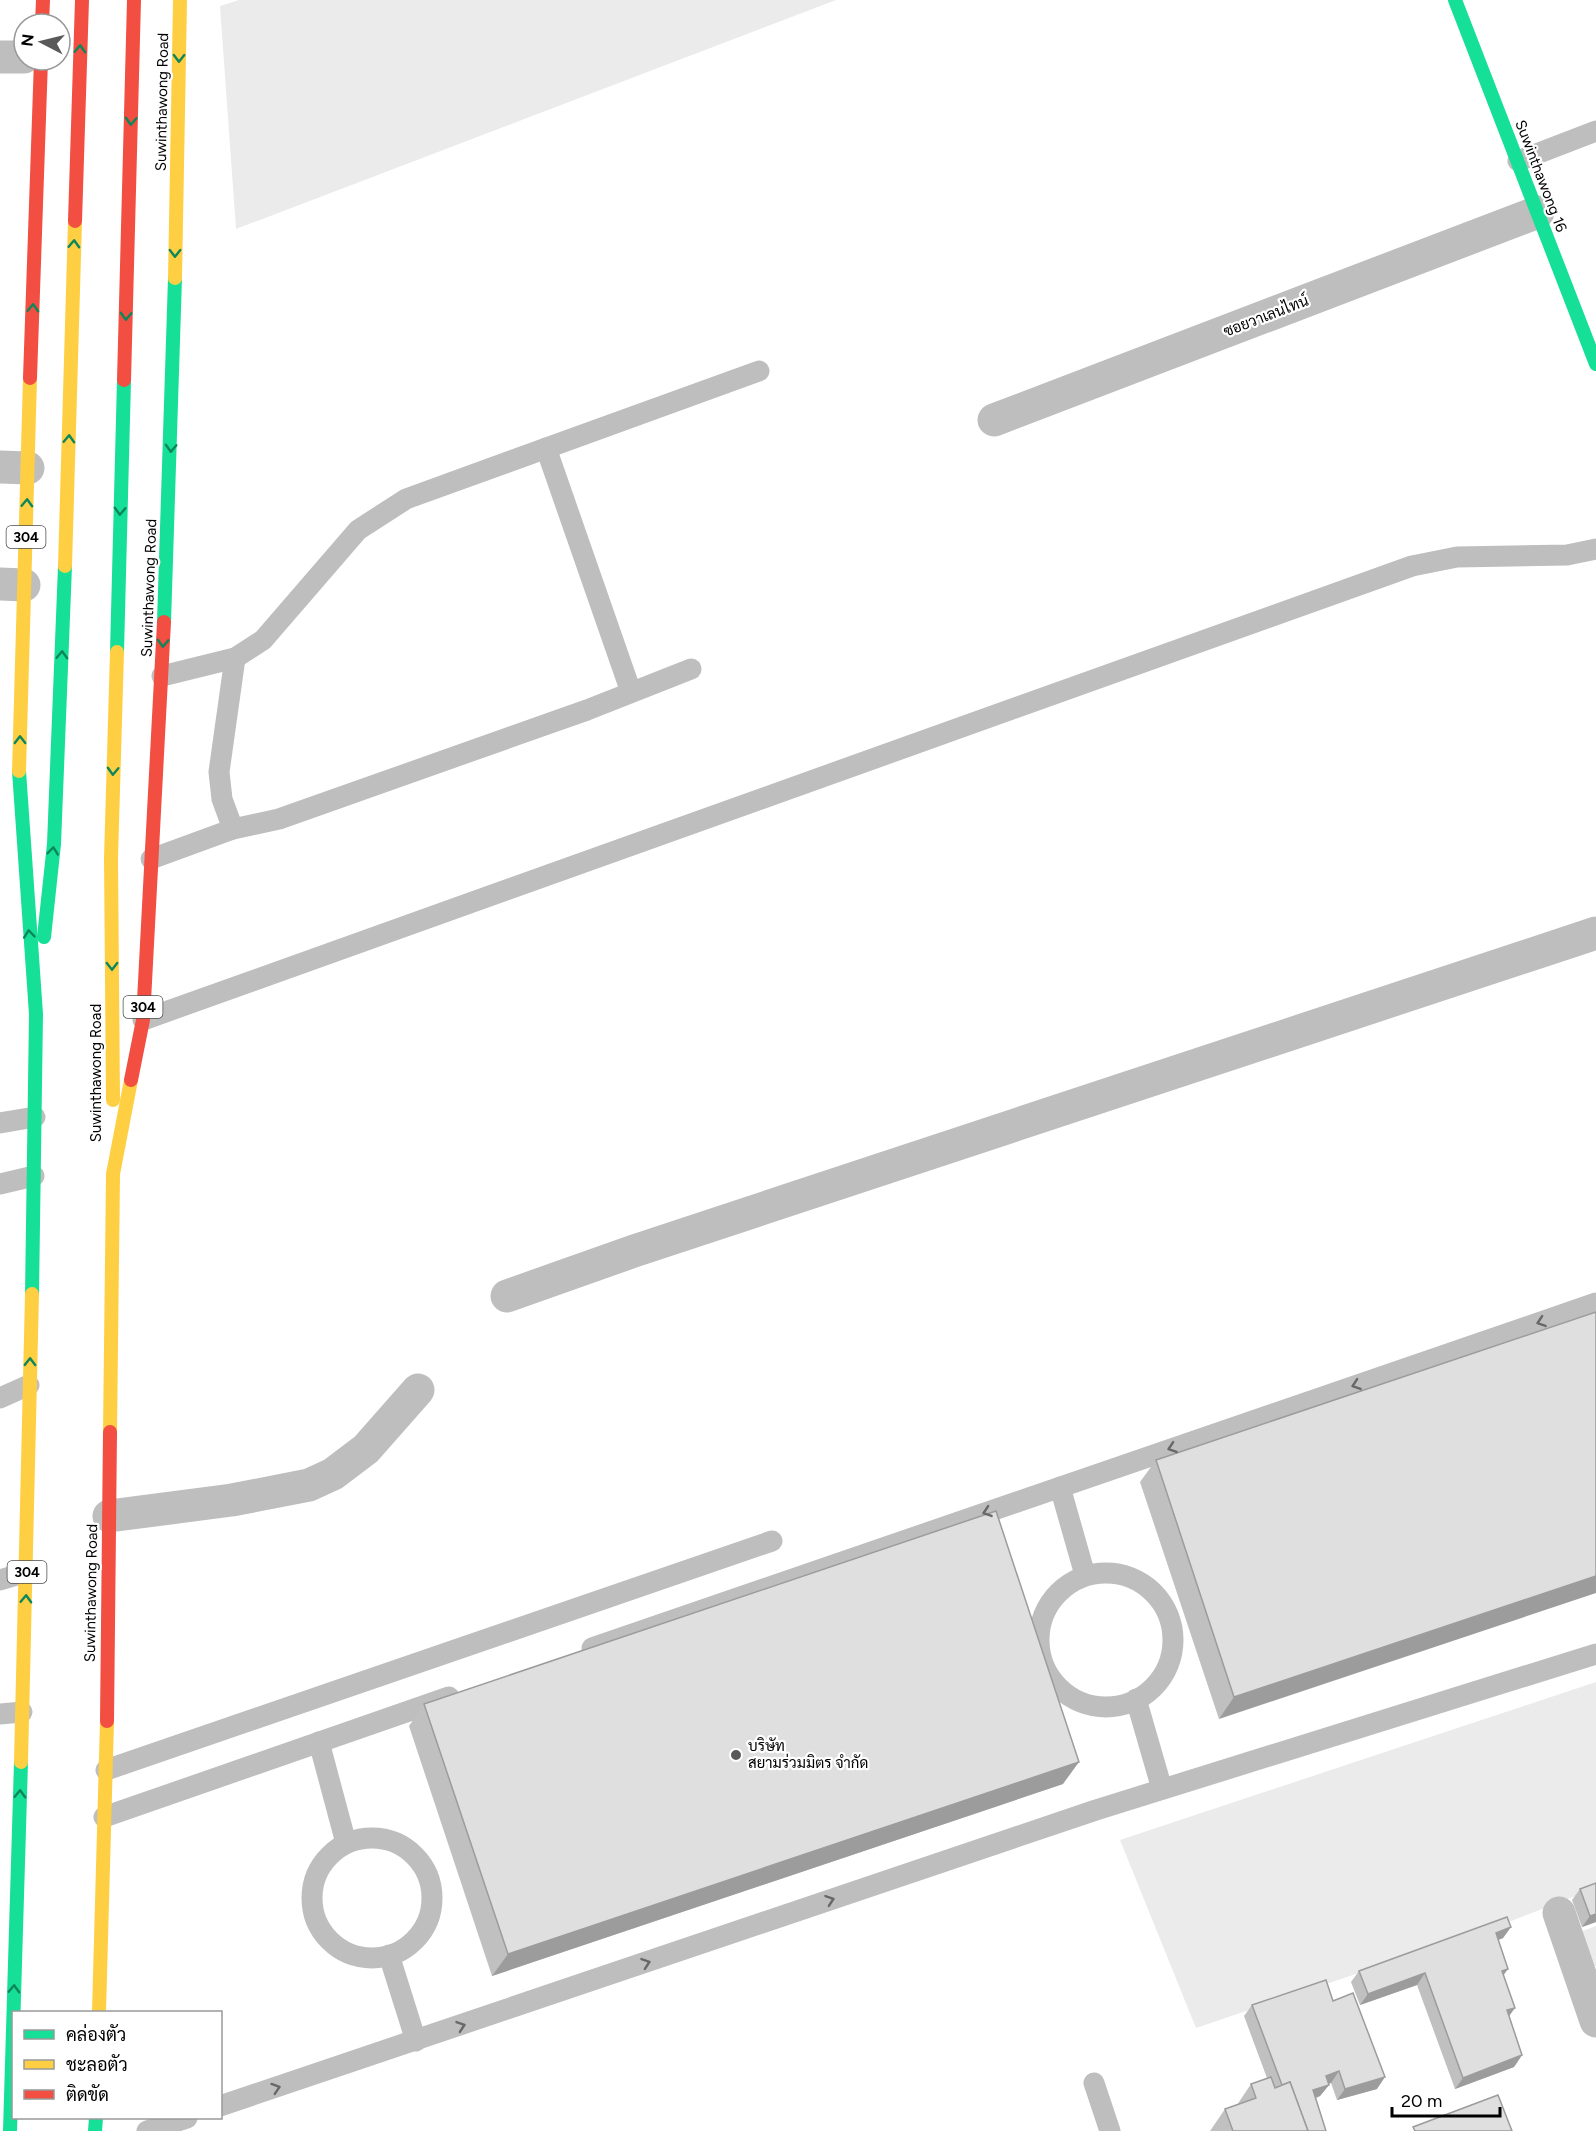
<svg xmlns="http://www.w3.org/2000/svg" width="1596" height="2131" viewBox="0 0 1596 2131" font-family="Figtree,Sarabun,sans-serif">
	<rect width="100%" height="100%" fill="#fff"/>
	<g fill="#ebebeb">
		<polygon points="239,0 836,0 236,229 220,6"/>
		<polygon points="1596,1682 1596,1888 1501,1925 1196,2028 1120,1840"/>
		<polygon points="1596,1926 1596,1966 1593,1967 1580,1932"/>
	</g>
	<g fill="none" stroke-linecap="round" stroke-linejoin="round">
		<g stroke="#bebebe" stroke-width="21">
			<polyline points="1518,161 1596,131"/>
			<polyline points="546,448 631,692"/>
			<polyline points="235,658 263,640 358,530 406,499 759,371"/>
			<polyline points="162,676 235,658 219,772 222,799 233,829 279,819 587,710 691,669"/>
			<polyline points="151,859 233,829"/>
			<polyline points="143,1020 1412,566 1457,557 1567,555 1596,549"/>
			<polyline points="0,1123 35,1117"/>
			<polyline points="0,1184 34,1176"/>
			<polyline points="0,1398 29,1385"/>
			<polyline points="1060,1487 1085,1575"/>
			<circle cx="1106" cy="1640" r="67"/>
			<polyline points="0,1580 27,1572"/>
			<polyline points="592,1648 1596,1303"/>
			<polyline points="1136,1699 1162,1789"/>
			<polyline points="0,1714 22,1712"/>
			<polyline points="319,1742 346,1843"/>
			<polyline points="106,1770 772,1541"/>
			<polyline points="104,1817 449,1697"/>
			<circle cx="372" cy="1898" r="60"/>
			<polyline points="389,1955 416,2041"/>
			<polyline points="1094,2083 1110,2131"/>
			<polyline points="220,2106 1096,1810 1596,1654"/>
			<polyline points="147,2131 187,2118"/>
		</g>
		<g stroke="#bebebe" stroke-width="33">
			<polyline points="0,57 24,57"/>
			<polyline points="994,420 1538,212"/>
			<polyline points="0,467 28,468"/>
			<polyline points="0,584 24,585"/>
			<polyline points="507,1296 634,1251 1596,933"/>
			<polyline points="109,1516 232,1500 309,1485 333,1474 366,1449 418,1390"/>
			<polyline points="1559,1913 1596,2021"/>
		</g>
		<g stroke="#16e098" stroke-width="14">
			<polyline points="1455,0 1596,364"/>
			<polyline points="164,622 175,278"/>
			<polyline points="117,652 124,380"/>
			<polyline points="19,771 36,1014 32,1294"/>
			<polyline points="44,937 54,844 65,566"/>
			<polyline points="10,2131 21,1762"/>
			<polyline points="95,2131 96,2118"/>
		</g>
		<g stroke="#ffcf43" stroke-width="14">
			<polyline points="175,278 180,0"/>
			<polyline points="65,566 75,221"/>
			<polyline points="19,771 30,378"/>
			<polyline points="113,1100 111,858 117,652"/>
			<polyline points="110,1432 113,1174 131,1080"/>
			<polyline points="21,1762 32,1294"/>
			<polyline points="99,2012 107,1721"/>
		</g>
		<g stroke="#f24e42" stroke-width="14">
			<polyline points="42,24 43,0"/>
			<polyline points="75,221 82,0"/>
			<polyline points="30,378 41,60"/>
			<polyline points="124,380 134,0"/>
			<polyline points="131,1080 143,1020 164,622"/>
			<polyline points="107,1721 110,1432"/>
		</g>
	</g>
	<g fill="#c0c0c0">
		<polygon points="1596,1312 1219,1719 1140,1482 1156,1460"/>
		<polygon points="424,1704 1063,1784 492,1976 409,1726"/>
		<polygon points="1596,1883 1596,1922 1582,1927 1572,1900 1580,1889"/>
		<polygon points="1511,1927 1503,1938 1498,1940 1509,2016 1522,2055 1514,2067 1455,2089 1417,1985 1360,2005 1351,1982 1359,1971"/>
		<polygon points="1333,2001 1377,2089 1337,2100 1331,2083 1328,2084 1329,2085 1320,2096 1316,2098 1326,2131 1210,2131 1225,2109 1237,2105 1251,2084 1267,2078 1244,2016 1252,2005"/>
	</g>
	<g fill="#9c9c9c">
		<polygon points="1596,1576 1596,1593 1219,1719 1234,1697"/>
		<polygon points="1079,1762 1063,1784 492,1976 508,1954"/>
		<polygon points="1596,1914 1596,1922 1582,1927 1590,1916"/>
		<polygon points="1511,1927 1503,1938 1488,1944 1496,1933"/>
		<polygon points="1508,1969 1500,1980 1502,1971"/>
		<polygon points="1425,1973 1417,1985 1360,2005 1368,1994"/>
		<polygon points="1515,2008 1507,2019 1507,2010"/>
		<polygon points="1522,2055 1514,2067 1455,2089 1463,2078"/>
		<polygon points="1339,2071 1331,2083 1318,2088 1326,2076"/>
		<polygon points="1385,2077 1377,2089 1337,2100 1345,2089"/>
		<polygon points="1329,2085 1320,2096 1305,2102 1313,2090"/>
	</g>
	<g fill="#dfdfdf" stroke="#9c9c9c" stroke-width="1.5">
		<polygon points="1596,1312 1596,1576 1234,1697 1156,1460"/>
		<polygon points="996,1511 1079,1762 508,1954 424,1704"/>
		<polygon points="1596,1883 1596,1914 1590,1916 1580,1889"/>
		<polygon points="1507,1917 1511,1927 1496,1933 1508,1969 1502,1971 1515,2008 1507,2010 1522,2055 1463,2078 1425,1973 1368,1994 1359,1971"/>
		<polygon points="1326,1980 1333,2001 1353,1993 1385,2077 1345,2089 1339,2071 1326,2076 1329,2085 1313,2090 1326,2131 1308,2131 1290,2082 1282,2085 1252,2005"/>
		<polygon points="1271,2077 1275,2088 1290,2082 1308,2131 1233,2131 1225,2109 1256,2098 1251,2084"/>
		<polygon points="1498,2095 1512,2131 1415,2131 1413,2127"/>
	</g>
	<defs><path id="oneway-chevron" d="M-2-3.5L2.5 0L-2 3.5" fill="none" stroke-width="1.6" stroke-linecap="round" stroke-linejoin="round" transform="scale(1.5)"/></defs>
	<g stroke="#0d865b">
		<use href="#oneway-chevron" transform="translate(80 49) rotate(-88)"/>
		<use href="#oneway-chevron" transform="translate(179 58) rotate(91)"/>
		<use href="#oneway-chevron" transform="translate(131 121) rotate(92)"/>
		<use href="#oneway-chevron" transform="translate(74 244) rotate(-88)"/>
		<use href="#oneway-chevron" transform="translate(175 253) rotate(91)"/>
		<use href="#oneway-chevron" transform="translate(33 308) rotate(-88)"/>
		<use href="#oneway-chevron" transform="translate(126 316) rotate(92)"/>
		<use href="#oneway-chevron" transform="translate(69 439) rotate(-88)"/>
		<use href="#oneway-chevron" transform="translate(171 448) rotate(92)"/>
		<use href="#oneway-chevron" transform="translate(27 503) rotate(-88)"/>
		<use href="#oneway-chevron" transform="translate(120 511) rotate(92)"/>
		<use href="#oneway-chevron" transform="translate(163 643) rotate(92)"/>
		<use href="#oneway-chevron" transform="translate(62 655) rotate(-88)"/>
		<use href="#oneway-chevron" transform="translate(20 740) rotate(-90)"/>
		<use href="#oneway-chevron" transform="translate(113 771) rotate(92)"/>
		<use href="#oneway-chevron" transform="translate(53 851) rotate(-84)"/>
		<use href="#oneway-chevron" transform="translate(29 934) rotate(-96)"/>
		<use href="#oneway-chevron" transform="translate(112 966) rotate(90)"/>
		<use href="#oneway-chevron" transform="translate(30 1362) rotate(-89)"/>
		<use href="#oneway-chevron" transform="translate(26 1599) rotate(-88)"/>
		<use href="#oneway-chevron" transform="translate(20 1794) rotate(-88)"/>
		<use href="#oneway-chevron" transform="translate(14 1989) rotate(-88)"/>
	</g>
	<g stroke="#686868">
		<use href="#oneway-chevron" transform="translate(1541 1322) rotate(161)"/>
		<use href="#oneway-chevron" transform="translate(1356 1385) rotate(161)"/>
		<use href="#oneway-chevron" transform="translate(1172 1448) rotate(161)"/>
		<use href="#oneway-chevron" transform="translate(987 1512) rotate(161)"/>
		<use href="#oneway-chevron" transform="translate(830 1900) rotate(-19)"/>
		<use href="#oneway-chevron" transform="translate(646 1963) rotate(-19)"/>
		<use href="#oneway-chevron" transform="translate(461 2026) rotate(-19)"/>
		<use href="#oneway-chevron" transform="translate(276 2088) rotate(-18)"/>
	</g>
	<circle fill="#595959" stroke="#fff" stroke-width="2" cx="736" cy="1755" r="6"/>
	<g text-anchor="middle" dominant-baseline="central" stroke-width="4.5" stroke-linejoin="round" paint-order="stroke">
		<g fill="#fff" stroke="#4c4c4c" stroke-width="1.5">
			<rect x="6.5" y="526" width="39" height="22" rx="4.5"/>
			<rect x="123.5" y="996" width="39" height="22" rx="4.5"/>
			<rect x="7.5" y="1561" width="39" height="22" rx="4.5"/>
		</g>
		<g font-size="14" font-weight="bold" fill="#000">
			<text x="26" y="537">304</text>
			<text x="143" y="1007">304</text>
			<text x="27" y="1572">304</text>
		</g>
		<g font-size="15" fill="#000" stroke="#fff">
			<text transform="translate(162 102) rotate(-89)">Suwinthawong Road</text>
			<text transform="translate(1541 176) rotate(69)">Suwinthawong 16</text>
			<text transform="translate(1266 316) rotate(-21)">ซอยวาเลนไทน์</text>
			<text transform="translate(149 588) rotate(-88)">Suwinthawong Road</text>
			<text transform="translate(96 1073) rotate(-90)">Suwinthawong Road</text>
			<text transform="translate(91 1593) rotate(-89)">Suwinthawong Road</text>
		</g>
		<g font-size="15" fill="#000" stroke="#fff" text-anchor="start">
			<text x="748" y="1746">บริษัท<tspan x="748" dy="17">สยามร่วมมิตร จำกัด</tspan></text>
		</g>
	</g>
	<rect x="12" y="2011" width="210" height="108" fill="#ffffff" stroke="#999999" stroke-width="1.5"/>
	<rect x="24" y="2030" width="30" height="9" fill="#16e098" stroke="#999999" stroke-width="1.5"/>
	<text x="66" y="2041" font-size="18" fill="#000000">คล่องตัว</text>
	<rect x="24" y="2060" width="30" height="9" fill="#ffcf43" stroke="#999999" stroke-width="1.5"/>
	<text x="66" y="2071" font-size="18" fill="#000000">ชะลอตัว</text>
	<rect x="24" y="2090" width="30" height="9" fill="#f24e42" stroke="#999999" stroke-width="1.5"/>
	<text x="66" y="2101" font-size="18" fill="#000000">ติดขัด</text>
	<g transform="translate(42 42) rotate(277)"><circle r="28" fill="#ffffff" stroke="#999999" stroke-width="1.5"/>
	<path d="M0-4.5L10 22L0 15L-10 22Z" fill="#595959"/>
	<text y="-9" font-size="16" font-weight="bold" text-anchor="middle" fill="#000000">N</text>
	</g>
	<path d="M1392 2107v9h108v-9" fill="none" stroke="#000000" stroke-width="3"/>
	<text x="1401" y="2107" font-size="18" fill="#000000" stroke="#ffffff" stroke-width="4.5" paint-order="stroke">20 m</text>
</svg>
